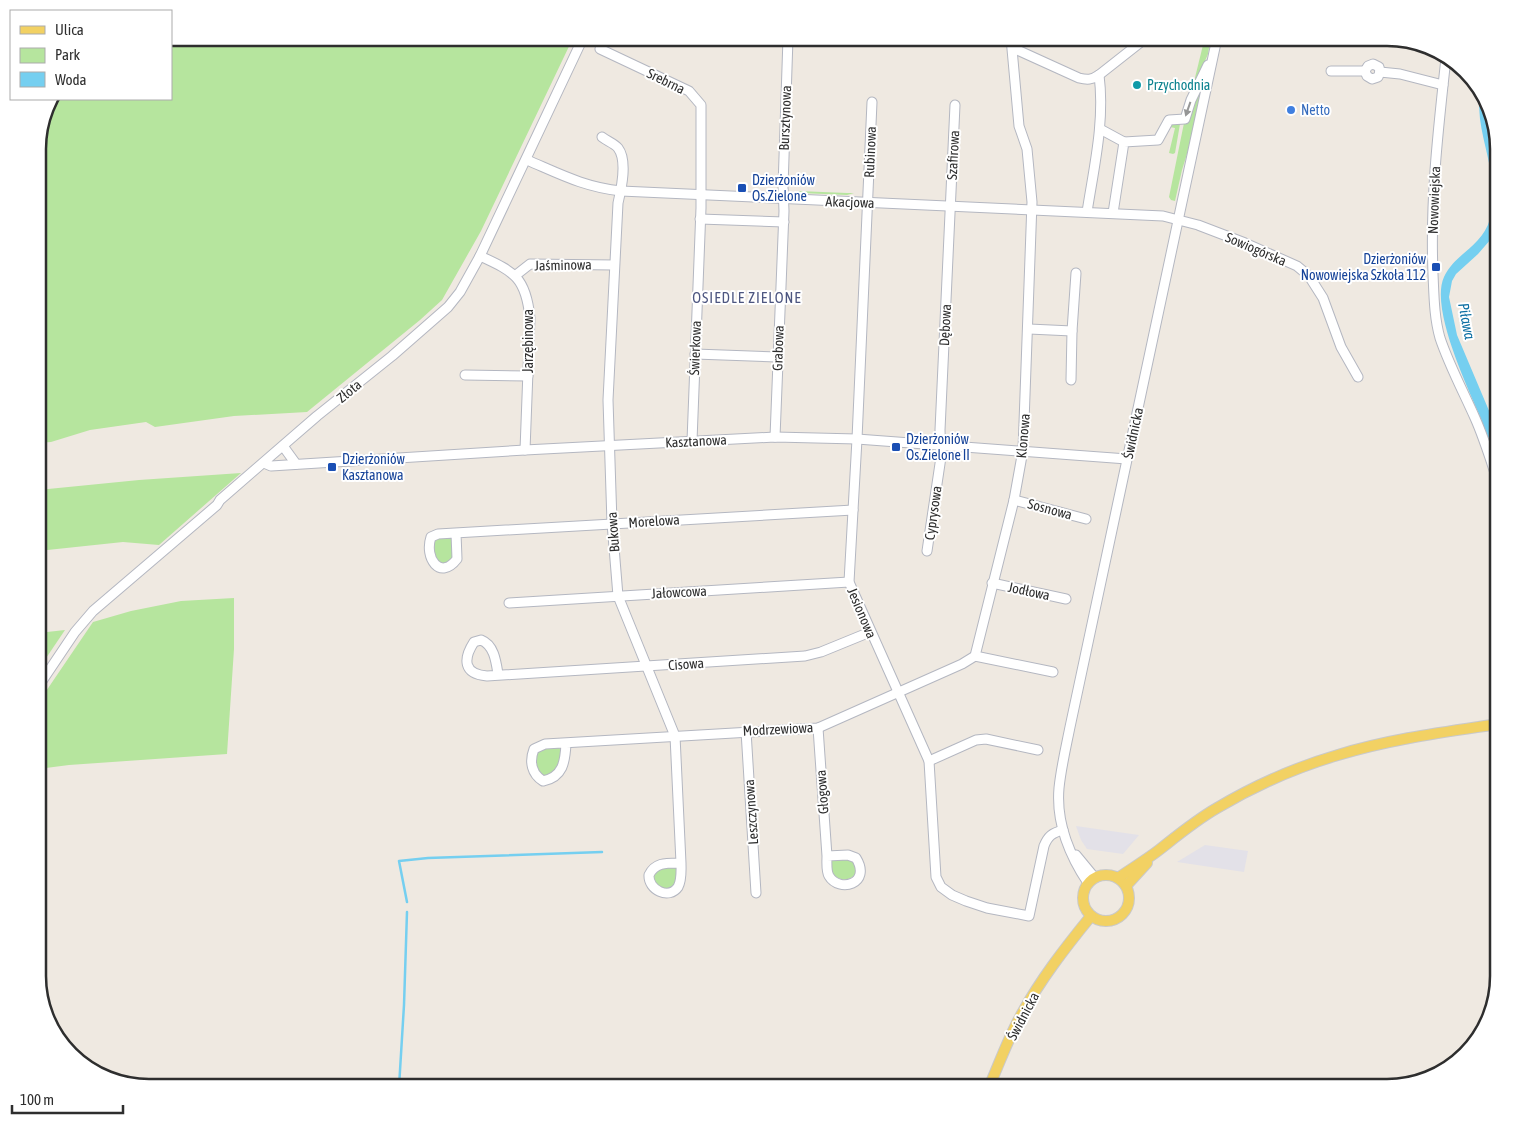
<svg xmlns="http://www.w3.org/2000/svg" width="1536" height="1125" viewBox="0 0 1536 1125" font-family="'Asap Condensed',sans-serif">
	<rect width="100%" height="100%" fill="#efe9e1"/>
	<g fill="#e3e1e8">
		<polygon points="1076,826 1139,835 1123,854 1087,849 1081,840"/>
		<polygon points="1205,845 1248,851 1244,872 1177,862"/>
	</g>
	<g fill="#b6e59e">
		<polygon points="171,38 573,38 481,231 442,300 420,320 307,412 234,416 155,427 146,422 90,430 51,442 38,443 38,142 49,100 171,99"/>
		<polygon points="1229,38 1254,38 1254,42 1249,42 1248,46 1228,42"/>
		<polygon points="1207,41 1210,42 1208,54 1191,94 1203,45"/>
		<path d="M1204 79 1192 138 1182 170 1175 201 1171 200 1169 197 1184 123C1192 117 1191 110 1194 102 1196 94 1201 87 1204 79Z"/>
		<polygon points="1172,124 1180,124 1175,153 1173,154 1169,153 1175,128 1170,127"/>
		<polygon points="798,191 847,193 854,193 847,195 801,193"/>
		<polygon points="241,473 159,545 123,542 38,551 38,490 139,480"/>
		<path d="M437 537H451L453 539 456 554 448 564 439 563C433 555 430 545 437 537Z"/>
		<polygon points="234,598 234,649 227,754 69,765 38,769 38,703 93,622 131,611 181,601"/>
		<polygon points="65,630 38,670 38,633"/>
		<path d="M559 747C563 753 563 763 558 769 556 772 550 775 547 777L543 776 536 768 535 756 540 749Z"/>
		<path d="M846 857 854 860 857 874C848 881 840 882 832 873L830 861Z"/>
		<path d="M674 866 679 872 675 886 668 889 656 887 653 877C657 867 664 868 674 866Z"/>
	</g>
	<path fill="#75cff0" d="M1478 88 1487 100 1497 155 1498 224 1491 239 1478 254 1456 274 1452 281 1449 297 1457 335 1498 432V459C1491 445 1485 429 1479 414 1466 384 1430 307 1444 277 1455 253 1482 247 1490 219 1500 186 1484 151 1480 119 1479 109 1479 99 1478 88Z"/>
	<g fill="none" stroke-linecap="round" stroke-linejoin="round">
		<g stroke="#75cff0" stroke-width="2.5">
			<polyline points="407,902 399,861 428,858 602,852"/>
			<polyline points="399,1087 404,1005 407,912"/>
		</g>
		<g stroke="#b4b7c1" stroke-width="11">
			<g id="minor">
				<path d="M1013 48 1079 78C1087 80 1092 80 1099 75L1146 38"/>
				<polyline points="600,49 689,91 701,105 701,208 692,441"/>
				<path d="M1446 58C1438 131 1430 199 1433 274 1434 295 1434 317 1440 338 1449 365 1463 391 1475 418 1484 438 1491 461 1498 482"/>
				<polyline points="1331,71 1365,71"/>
				<polyline points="1365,71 1367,76 1372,79 1378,77 1380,72"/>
				<polyline points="1365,71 1368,66 1373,64 1379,67 1380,72"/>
				<polyline points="1380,72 1400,74 1443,85"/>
				<path d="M872 102 857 439 849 582 929 761 936 877 941 887 952 895 966 901 987 908 1029 916 1044 846C1048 836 1052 833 1063 830"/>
				<polyline points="1100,129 1124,142"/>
				<path d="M602 137C607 141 615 144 618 148 628 161 621 190 618 203L608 400 612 523 618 596 675 736 681 863C667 863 655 862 649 875 648 890 669 900 678 887 682 880 681 870 681 863"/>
				<path d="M527 160C560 174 584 187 621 191L1163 216 1198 225 1245 243 1297 266 1309 276 1323 298 1341 347 1358 377"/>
				<path d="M1087 212C1094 167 1105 121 1099 75"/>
				<polyline points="1113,213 1124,142 1158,140 1169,120 1185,119 1191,100 1208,65"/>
				<polyline points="700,219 784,222"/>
				<path d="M480 256C515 272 526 278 530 318L525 450"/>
				<polyline points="516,275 530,264 614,265"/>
				<polyline points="1029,329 1072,331"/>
				<polyline points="695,354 777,357"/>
				<polyline points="465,375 528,376"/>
				<polyline points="1071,380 1072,331 1076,273"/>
				<polyline points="775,437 784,211 783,187 788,38"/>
				<polyline points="283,446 296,464"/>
				<polyline points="264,463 271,466 525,450 775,437 857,439 1127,459"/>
				<polyline points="1014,500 1086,519"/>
				<path d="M456 533 457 559C440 581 424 558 431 537L438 534 853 510"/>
				<polyline points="927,551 941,457 940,430 955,105"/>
				<polyline points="992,583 1066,599"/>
				<polyline points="509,603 849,582"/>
				<polyline points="975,656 1014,500 1023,450 1032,202 1027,149 1019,126 1011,38"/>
				<polyline points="975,656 1053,672"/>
				<path d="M498 674C496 661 494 645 481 640L474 642C463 659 463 674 487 676L805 656 821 652 870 632"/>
				<polyline points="38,687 75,632 93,611 217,505 220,500 317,416 392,356 448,307 460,292 480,256 583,38"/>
				<path d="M818 728 827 856C827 862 826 871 829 876 839 893 872 884 856 858L848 855 827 856"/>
				<polyline points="746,731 756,893"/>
				<path d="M566 744C565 762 563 777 543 781 532 774 529 762 534 749L545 744 818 728 962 664 975 656"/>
				<polyline points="929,761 976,740 986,739 1038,750"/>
				<polyline points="1076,855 1095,878"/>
				<path d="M1088 883C1070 856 1056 822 1059 788 1061 768 1066 747 1070 727L1217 38"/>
			</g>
		</g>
		<g stroke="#c9c9c9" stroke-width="12">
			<g id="major">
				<circle cx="1106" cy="898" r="23"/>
				<path d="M1118 878C1131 869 1146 860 1159 850 1178 835 1196 820 1217 808 1254 786 1297 767 1338 755 1390 739 1445 732 1498 724"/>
				<polyline points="1126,886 1147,863"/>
				<path d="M989 1087C999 1064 1008 1039 1020 1017 1040 980 1065 948 1091 916"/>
			</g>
		</g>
		<use href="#minor" stroke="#fff" stroke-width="9"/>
		<use href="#major" stroke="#f2d163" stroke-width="10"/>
	</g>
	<defs><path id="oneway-solid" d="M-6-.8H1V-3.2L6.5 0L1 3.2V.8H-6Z" transform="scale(1.25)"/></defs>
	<use fill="#969696" href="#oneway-solid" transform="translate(1188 109) rotate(109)"/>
	<circle fill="#0f9aa8" stroke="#fff" stroke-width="2" cx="1137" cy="85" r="5"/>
	<circle fill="#3f7fe0" stroke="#fff" stroke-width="2" cx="1291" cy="110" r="5"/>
	<g fill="#1a4fb4" stroke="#fff" stroke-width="2">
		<rect x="737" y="183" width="10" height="10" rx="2.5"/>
		<rect x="1431" y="262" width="10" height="10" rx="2.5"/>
		<rect x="891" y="442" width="10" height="10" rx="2.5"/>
		<rect x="327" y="462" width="10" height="10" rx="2.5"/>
	</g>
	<g text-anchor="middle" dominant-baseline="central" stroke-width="4" stroke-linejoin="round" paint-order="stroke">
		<g font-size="14" fill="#2e2e2e" stroke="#fff">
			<text transform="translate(666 81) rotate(26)">Srebrna</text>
			<text transform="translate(785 118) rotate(-88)">Bursztynowa</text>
			<text transform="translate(870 152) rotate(-88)">Rubinowa</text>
			<text transform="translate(953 155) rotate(-87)">Szafirowa</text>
			<text transform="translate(1434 200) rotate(-88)">Nowowiejska</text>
			<text transform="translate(850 202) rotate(2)">Akacjowa</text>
			<text transform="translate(1256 249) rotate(23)">Sowiogórska</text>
			<text transform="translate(563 265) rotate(-1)">Jaśminowa</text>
			<text transform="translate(945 325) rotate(-87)">Dębowa</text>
			<text transform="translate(528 341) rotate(-90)">Jarzębinowa</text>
			<text transform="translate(695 348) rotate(-88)">Świerkowa</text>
			<text transform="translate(778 348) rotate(-88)">Grabowa</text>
			<text transform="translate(349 391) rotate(-39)">Złota</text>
			<text transform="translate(1133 433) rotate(-78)">Świdnicka</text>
			<text transform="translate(1023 436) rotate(-85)">Klonowa</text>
			<text transform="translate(696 441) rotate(-3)">Kasztanowa</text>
			<text transform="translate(1050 509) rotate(15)">Sosnowa</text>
			<text transform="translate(933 513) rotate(-82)">Cyprysowa</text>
			<text transform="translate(654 521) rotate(-4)">Morelowa</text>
			<text transform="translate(613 532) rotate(-94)">Bukowa</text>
			<text transform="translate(1029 591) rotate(12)">Jodłowa</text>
			<text transform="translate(679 592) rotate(-3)">Jałowcowa</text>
			<text transform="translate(862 613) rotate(67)">Jesionowa</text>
			<text transform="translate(686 664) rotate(-4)">Cisowa</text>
			<text transform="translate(778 729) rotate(-3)">Modrzewiowa</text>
			<text transform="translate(822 792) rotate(-94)">Głogowa</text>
			<text transform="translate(751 812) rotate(-94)">Leszczynowa</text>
			<text transform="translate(1023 1016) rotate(-62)">Świdnicka</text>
		</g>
		<g font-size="14" fill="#0d838f" stroke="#fff" text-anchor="start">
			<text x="1147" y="85">Przychodnia</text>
		</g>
		<g font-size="14" fill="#366cbe" stroke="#fff" text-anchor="start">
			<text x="1301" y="110">Netto</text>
		</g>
		<g font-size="14" fill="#164399" stroke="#fff" text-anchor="start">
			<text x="752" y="180">Dzierżoniów<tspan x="752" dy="16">Os.Zielone</tspan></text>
			<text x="1426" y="259" text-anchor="end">Dzierżoniów<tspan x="1426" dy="16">Nowowiejska Szkoła 112</tspan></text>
			<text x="906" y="439">Dzierżoniów<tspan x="906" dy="16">Os.Zielone II</tspan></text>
			<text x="342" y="459">Dzierżoniów<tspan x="342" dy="16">Kasztanowa</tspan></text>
		</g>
		<g font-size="15" letter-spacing="1" fill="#4d5680" stroke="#fff">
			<text x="747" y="297">OSIEDLE ZIELONE</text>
		</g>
		<g font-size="15" font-style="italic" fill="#0d6fa3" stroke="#fff">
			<text transform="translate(1467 321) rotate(79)">Piława</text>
		</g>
	</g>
	<path d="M0 0H1536V1125H0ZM149 46H1387A103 103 0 0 1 1490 149V976A103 103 0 0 1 1387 1079H149A103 103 0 0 1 46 976V149A103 103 0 0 1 149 46Z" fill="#fff" fill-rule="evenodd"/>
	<path fill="none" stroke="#2e2e2e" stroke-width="2.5" d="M149 46H1387A103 103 0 0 1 1490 149V976A103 103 0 0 1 1387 1079H149A103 103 0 0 1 46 976V149A103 103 0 0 1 149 46Z"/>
	<rect x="10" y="10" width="162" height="90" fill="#ffffff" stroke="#ababab"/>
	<rect x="20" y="26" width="25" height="8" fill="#f2d163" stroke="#ababab"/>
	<text x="55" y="35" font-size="15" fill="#2e2e2e">Ulica</text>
	<rect x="20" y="48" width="25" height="15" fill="#b6e59e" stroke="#ababab"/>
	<text x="55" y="60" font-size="15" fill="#2e2e2e">Park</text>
	<rect x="20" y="72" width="25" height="15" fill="#75cff0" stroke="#ababab"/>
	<text x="55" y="85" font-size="15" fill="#2e2e2e">Woda</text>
	<path d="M12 1105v8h111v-8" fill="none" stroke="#2e2e2e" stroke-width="2.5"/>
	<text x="20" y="1105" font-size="15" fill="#2e2e2e" stroke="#ffffff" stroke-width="4" paint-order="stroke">100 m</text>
</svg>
